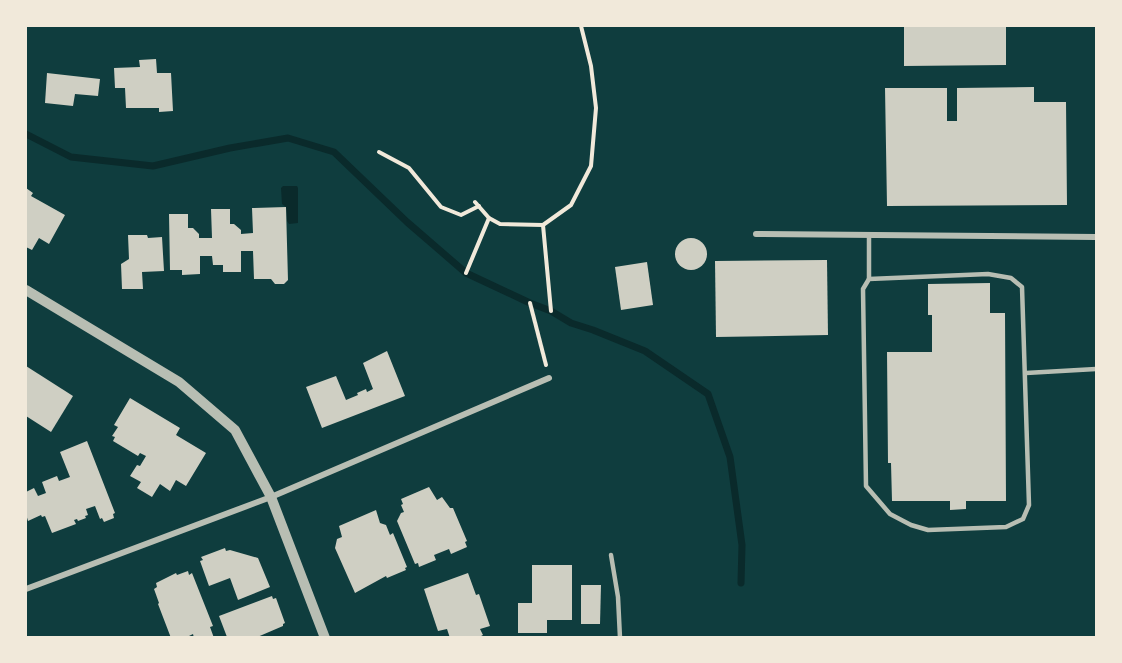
<svg xmlns="http://www.w3.org/2000/svg" width="1122" height="663" viewBox="0 0 1122 663" font-family="'Roboto Condensed',sans-serif">
	<rect width="100%" height="100%" fill="#0f3d3e"/>
	<polygon fill="#0a2a2b" points="283,186 297,186 298,188 298,223 289,224 287,221 286,207 282,204 281,188"/>
	<g fill="none" stroke-linecap="round" stroke-linejoin="round">
		<polyline stroke="#0a2a2b" stroke-width="7" points="26,134 71,157 153,166 230,148 288,138 334,152 407,222 466,273 530,303 551,311 571,323 593,330 645,351 708,394 730,457 742,545 741,583"/>
	</g>
	<g fill="#cfcfc3">
		<polygon points="904,26 1006,26 1006,65 904,66"/>
		<polygon points="156,59 157,73 171,73 173,111 159,112 159,108 126,108 125,88 115,88 114,68 140,67 139,60"/>
		<polygon points="47,73 100,79 98,96 75,94 73,106 45,103"/>
		<polygon points="1034,87 1034,102 1066,102 1067,205 887,206 885,88 947,88 947,121 957,121 957,88"/>
		<polygon points="26,188 33,193 31,196 65,215 49,244 39,238 32,250 26,247"/>
		<polygon points="286,207 288,280 284,284 275,284 271,279 254,279 253,251 241,251 241,272 223,272 223,265 213,265 212,256 200,256 200,274 182,275 182,270 170,270 169,214 188,214 188,228 193,228 199,234 199,238 212,238 211,209 230,209 230,224 234,224 241,230 241,234 253,233 252,208"/>
		<polygon points="128,235 147,235 148,238 162,237 164,271 142,272 143,289 122,289 121,264 129,259"/>
		<circle cx="691" cy="254" r="16"/>
		<polygon points="827,260 828,335 716,337 715,261"/>
		<polygon points="647,262 653,305 621,310 615,267"/>
		<polygon points="990,283 990,313 1005,313 1006,501 966,501 966,509 950,510 950,501 892,501 891,463 888,463 887,352 932,352 932,315 928,315 928,284"/>
		<polygon points="387,351 405,396 322,428 306,387 336,376 346,400 358,395 357,393 366,389 367,392 373,389 363,363"/>
		<polygon points="26,366 73,396 51,432 26,416"/>
		<polygon points="130,398 180,428 176,435 206,453 186,486 176,480 170,491 160,484 152,497 137,488 141,482 130,476 137,465 140,466 146,456 140,453 138,456 113,441 115,437 112,436 118,427 114,425"/>
		<polygon points="87,441 115,513 113,514 114,518 104,522 102,518 100,519 95,506 86,509 88,515 85,516 86,518 78,521 77,519 74,520 76,524 52,533 45,516 42,517 41,515 28,521 26,514 26,492 34,488 38,496 46,493 42,482 57,476 59,481 70,477 60,452"/>
		<polygon points="429,487 437,500 442,497 450,508 453,508 467,541 465,542 467,547 451,554 449,549 434,555 436,560 419,567 418,563 415,564 397,521 401,513 404,512 401,505 403,504 401,499"/>
		<polygon points="376,510 380,523 386,525 390,535 393,533 407,567 405,568 406,570 387,578 386,576 355,593 335,548 337,539 342,537 339,526"/>
		<polygon points="225,548 226,551 230,550 258,558 270,587 238,600 230,578 209,586 200,561 203,560 201,557"/>
		<polygon points="532,565 572,565 572,620 547,620 547,633 518,633 518,603 532,603"/>
		<polygon points="188,571 189,575 192,573 213,626 210,627 214,638 194,638 193,634 185,638 171,638 158,604 159,603 154,589 157,587 156,583 176,573 177,575"/>
		<polygon points="468,573 476,595 479,594 490,626 480,629 483,635 477,638 450,638 447,629 438,631 424,589"/>
		<polygon points="581,585 601,585 600,624 581,624"/>
		<polygon points="272,596 273,599 276,598 285,623 283,624 283,626 255,638 227,637 219,616"/>
	</g>
	<g fill="none" stroke-linecap="round" stroke-linejoin="round">
		<g stroke="#f1e9da" stroke-width="4">
			<polyline points="379,152 409,168 441,207 461,215 479,206"/>
			<polyline points="475,202 489,218 500,224 543,225 571,205 591,166 596,108 591,66 581,26"/>
			<polyline points="543,225 551,311"/>
			<polyline points="466,273 489,218"/>
			<polyline points="530,303 546,365"/>
		</g>
		<g stroke="#b8beb3" stroke-width="4.5">
			<polyline points="869,235 869,279"/>
			<polygon points="988,274 1011,278 1022,287 1029,505 1023,519 1006,527 928,530 911,525 890,514 866,486 863,289 869,279"/>
			<polyline points="1026,373 1096,369"/>
			<polyline points="611,555 618,597 620,638"/>
		</g>
		<g stroke="#b8beb3" stroke-width="6">
			<polyline points="756,234 1096,237"/>
			<polyline points="26,589 271,497 549,378"/>
		</g>
		<polyline stroke="#b8beb3" stroke-width="10" points="26,290 179,382 235,430 271,497 325,638"/>
	</g>
	<rect width="1122" height="663" fill="none" stroke="#f1e9da" stroke-width="54"/>
</svg>
